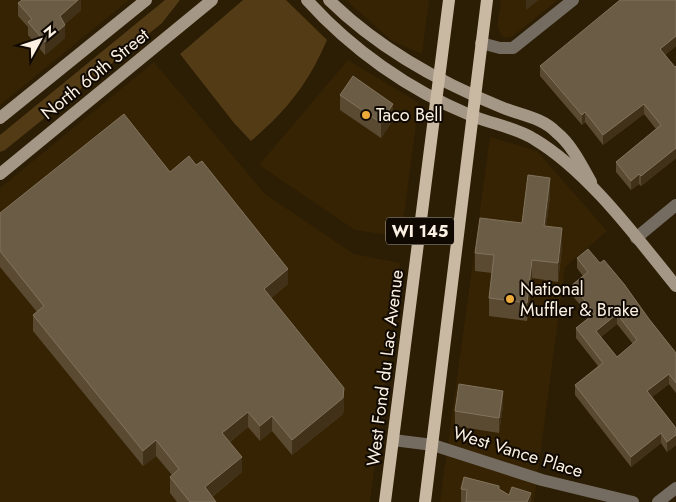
<svg xmlns="http://www.w3.org/2000/svg" width="676" height="502" viewBox="0 0 676 502" font-family="Jost,sans-serif">
	<rect width="100%" height="100%" fill="#2c1d05"/>
	<g fill="#362303">
		<polygon points="0,0 129,0 0,105"/>
		<polygon points="346,0 429,0 422,54 392,41"/>
		<polygon points="501,0 558,0 513,36 506,38 502,36 497,27"/>
		<polygon points="348,60 419,103 401,237 355,230 259,165"/>
		<polygon points="154,62 265,194 354,254 400,263 370,502 0,502 0,188"/>
		<polygon points="490,137 537,151 607,231 565,267 534,502 440,502"/>
	</g>
	<g fill="#523b15">
		<polygon points="165,0 180,0 162,23 5,150 0,152 0,135"/>
		<path d="M243 0H286L327 40C308 84 287 110 251 141L234 123 180 54Z"/>
	</g>
	<g fill="none" stroke-linecap="round" stroke-linejoin="round">
		<g stroke="#746c61" stroke-width="12">
			<polyline points="481,43 500,48 513,48 573,0"/>
			<polyline points="636,238 676,205"/>
			<polyline points="393,440 433,445 542,480 633,502"/>
			<polyline points="658,502 676,488"/>
		</g>
		<g stroke="#a49785" stroke-width="12">
			<path d="M307 0C351 49 409 90 470 115 491 124 515 127 534 139 588 171 637 238 676 286"/>
			<path d="M329 0C377 47 439 82 501 107 520 115 541 117 556 132 572 145 581 164 591 182"/>
			<polyline points="0,118 146,0"/>
			<polyline points="0,174 212,0"/>
		</g>
		<g stroke="#cab9a2" stroke-width="12">
			<polyline points="385,502 449,0"/>
			<polyline points="425,502 487,0"/>
		</g>
	</g>
	<g fill="#5a4a32" fill-rule="evenodd">
		<polygon points="81,0 81,10 65,24 65,38 45,55 28,35 28,27 18,16 18,3"/>
		<polygon points="676,0 676,46 665,55 675,67 676,66 676,158 641,186 639,184 631,190 616,172 616,162 656,129 644,114 603,145 585,122 582,125 540,76 540,66"/>
		<polygon points="340,95 393,120 381,138 340,110"/>
		<polygon points="170,172 288,284 271,298 344,404 343,414 292,455 272,431 260,441 248,427 230,442 242,472 212,497 216,502 177,502 170,493 170,477 172,475 156,456 143,466 33,331 33,315 37,312 0,267 0,213"/>
		<polygon points="550,196 546,226 562,247 558,282 532,278 527,321 489,316 489,298 492,273 475,271 475,253 522,223"/>
		<path d="M577 258 600 263 649 319 676 353V393L669 384 652 397 676 428V445L667 452 661 443 631 467 575 395V385L598 366 576 338V328L590 317 572 295V285L583 276 577 268ZM617 324 633 344 617 357 601 337Z"/>
		<polygon points="503,406 499,433 455,426 455,411"/>
		<polygon points="461,489 499,489 509,495 531,502 461,502"/>
	</g>
	<g fill="#403118">
		<polygon points="78,0 81,0 81,10 60,29 60,16"/>
		<polygon points="526,0 539,0 526,10"/>
		<polygon points="65,25 65,38 45,55 45,42"/>
		<polygon points="676,36 676,46 660,59 660,49"/>
		<polygon points="393,104 393,120 381,138 381,123"/>
		<polygon points="644,104 644,114 603,145 603,135"/>
		<polygon points="585,112 585,122 582,125 582,115"/>
		<polygon points="676,148 676,158 641,186 641,176"/>
		<polygon points="639,174 639,184 631,190 631,181"/>
		<polygon points="550,178 550,196 544,244 544,226"/>
		<polygon points="562,228 562,247 558,282 558,263"/>
		<polygon points="532,260 532,278 527,321 527,303"/>
		<polygon points="288,269 288,284 264,304 264,289"/>
		<polygon points="617,314 617,324 596,341 596,331"/>
		<polygon points="669,374 669,384 647,401 647,391"/>
		<polygon points="344,388 344,404 343,414 292,455 292,440"/>
		<polygon points="503,391 503,406 499,433 499,418"/>
		<polygon points="248,412 248,427 222,448 222,433"/>
		<polygon points="272,416 272,431 260,441 260,426"/>
		<polygon points="661,433 661,443 631,467 631,457"/>
		<polygon points="676,435 676,445 667,452 667,442"/>
		<polygon points="156,440 156,456 143,466 143,451"/>
		<polygon points="242,457 242,472 205,502 205,487"/>
		<polygon points="531,493 531,502 527,502"/>
	</g>
	<g fill="#6b5c45" stroke="#82735e" fill-rule="evenodd">
		<polygon points="22,0 78,0 60,16 65,25 45,42 28,22 32,19 18,3"/>
		<polygon points="620,0 676,0 676,36 660,49 675,67 676,66 676,148 641,176 639,174 631,181 616,162 661,125 644,104 603,135 585,112 582,115 540,66"/>
		<polygon points="353,76 393,104 381,123 340,95"/>
		<polygon points="124,114 170,172 189,156 196,165 202,161 288,269 264,289 344,388 343,398 292,440 272,416 260,426 248,412 222,433 242,457 205,487 216,502 190,502 170,477 179,469 156,440 143,451 33,315 44,306 0,251 0,213"/>
		<polygon points="528,175 550,178 544,226 562,228 558,263 532,260 527,303 489,298 494,255 475,253 480,218 522,223"/>
		<path d="M588 249 600 263 604 260 624 284 649 319 676 353V383L669 374 647 391 676 428V435L667 442 661 433 631 457 575 385 603 363 576 328 595 313 572 285 588 272 577 258ZM617 314 637 340 617 357 596 331Z"/>
		<polygon points="459,384 503,391 499,418 455,411"/>
		<polygon points="464,477 499,486 499,489 509,495 512,487 531,493 527,502 466,502 467,490 461,489"/>
	</g>
	<g fill="#ebaa39" stroke="#0f0902" stroke-width="2">
		<circle cx="366" cy="115" r="5"/>
		<circle cx="510" cy="299" r="5"/>
	</g>
	<g text-anchor="middle" dominant-baseline="central" stroke-width="4" stroke-linejoin="round" paint-order="stroke">
		<rect fill="#0f0902" stroke="#b4ab9f" stroke-width="1" x="386" y="217.5" width="68" height="27" rx="4"/>
		<g font-size="16" font-weight="bold" fill="#fbf0e2">
			<text x="420" y="231">WI 145</text>
		</g>
		<g font-size="18" fill="#fbf0e2" stroke="#0f0902">
			<text transform="translate(95 74) rotate(-39)">North 60th Street</text>
			<text transform="translate(385 368) rotate(-83)">West Fond du Lac Avenue</text>
			<text transform="translate(518 452) rotate(17)">West Vance Place</text>
		</g>
		<g font-size="18" fill="#fbf0e2" stroke="#0f0902" text-anchor="start">
			<text x="376" y="115">Taco Bell</text>
			<text x="520" y="289">National<tspan x="520" dy="21">Muffler &amp; Brake</tspan></text>
		</g>
	</g>
	<g transform="translate(40 40) rotate(50)" stroke="#0f0902" stroke-width="4" paint-order="stroke">
	<path d="M0-4L9 19L0 12L-9 19Z" fill="#fbf0e2"/>
	<text y="-8" font-size="14" font-weight="bold" text-anchor="middle" fill="#fbf0e2">N</text>
	</g>
</svg>
